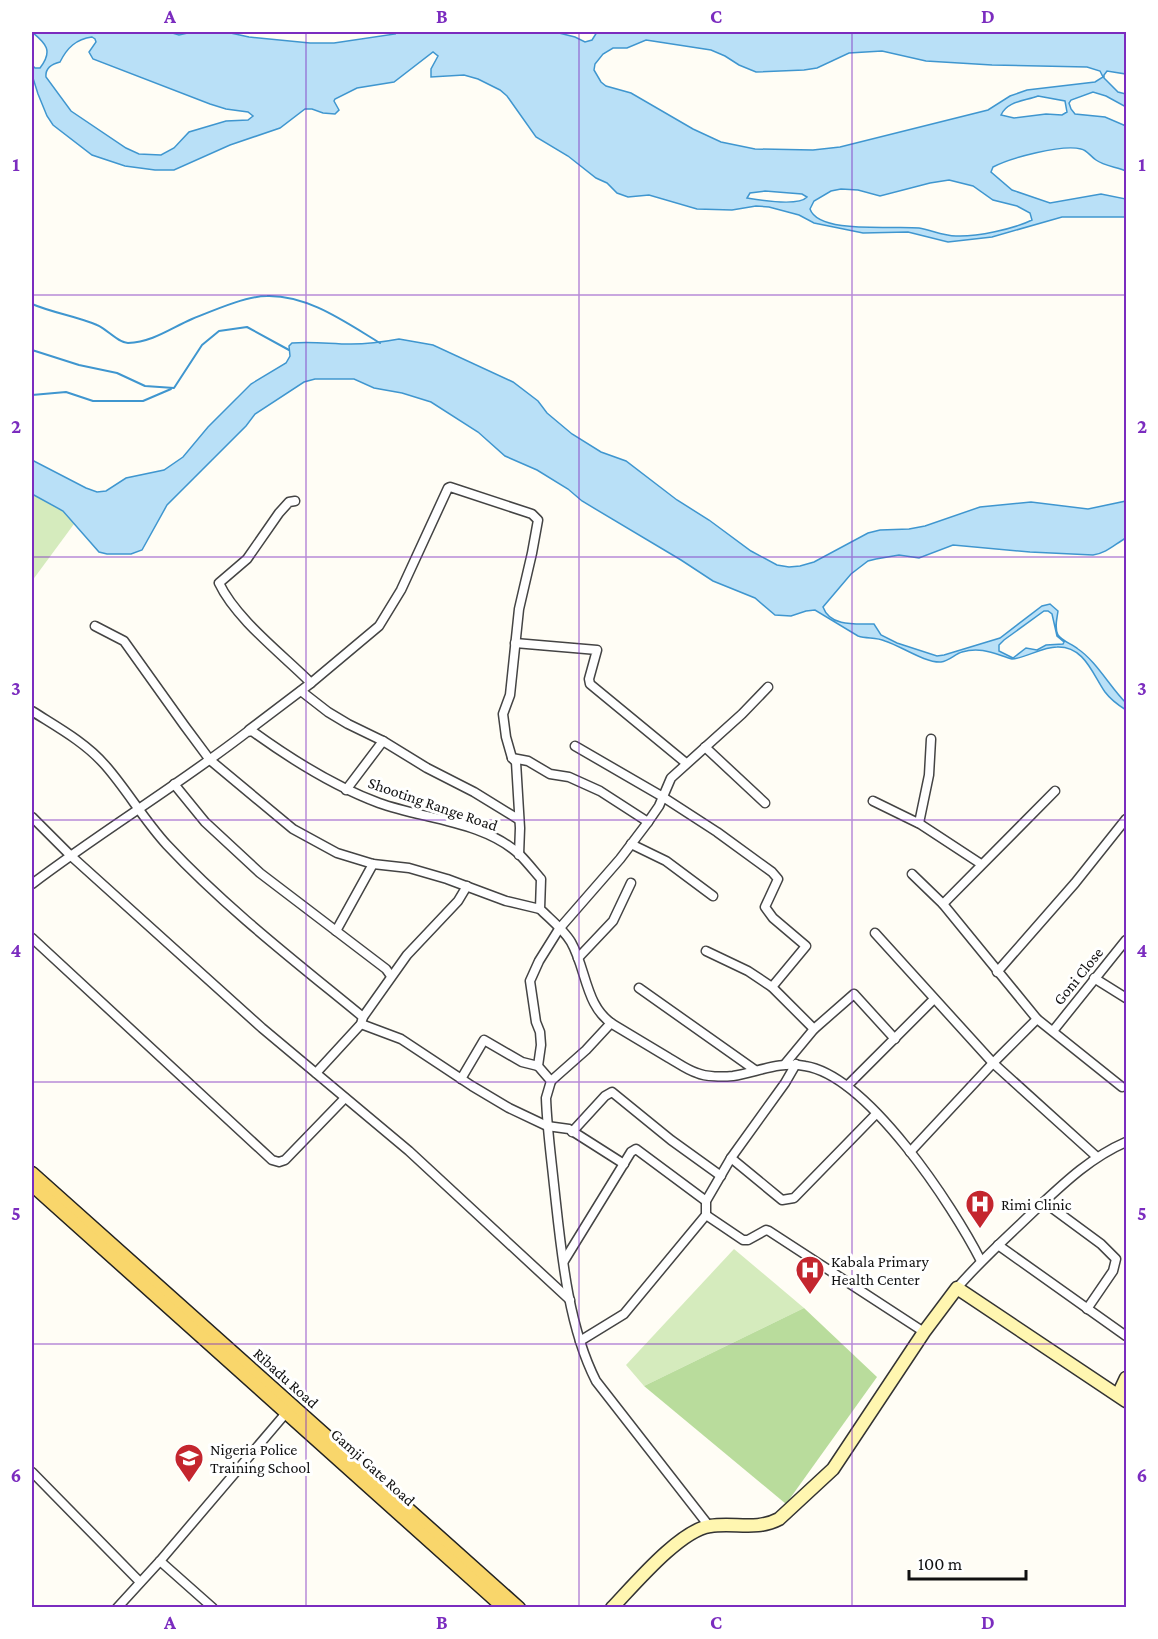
<svg xmlns="http://www.w3.org/2000/svg" width="1158" height="1639" viewBox="0 0 1158 1639" font-family="'Crimson Pro',serif">
	<rect width="100%" height="100%" fill="#fffdf5"/>
	<g fill="#d5ebbd">
		<polygon points="32,494 63,511 74,524 32,581"/>
		<polygon points="734,1249 804,1308 644,1386 626,1365"/>
	</g>
	<polygon fill="#b9dc9c" points="804,1308 877,1377 786,1504 644,1386"/>
	<g fill="#b9e0f7" stroke="#3f96cf" stroke-width="1.5" fill-rule="evenodd">
		<path d="M32 32H169L179 35 192 32H226L249 37 310 43H334L395 34 394 32H375H555L575 37 585 42 592 40 597 32H1126V74L1107 71 1104 75V78L1118 92 1126 94V107L1106 96 1093 92 1071 100 1069 103 1071 109 1075 114 1105 117 1126 126V171C1117 167 1104 166 1096 160 1090 156 1087 150 1081 149 1062 144 1010 158 993 167L991 172 1012 190 1050 203 1101 194 1126 199V217H1062L992 237 948 242 908 232 863 233 814 223 799 215 769 207 756 206 732 210 697 209 649 195 628 197 617 193 607 183 596 178 568 156 536 137 507 96 500 90 478 79 464 75 431 77V69L438 56 433 52 394 82 357 88 335 99 334 101 339 110 335 114 323 113 312 109H305L280 128 230 145 174 170H155L125 166 92 155 53 125 47 116 38 94 32 75V65L35 68H40C54 50 45 43 32 32ZM92 37 95 39 96 42 89 52 93 59 210 104 226 109 248 112 253 116 248 120 226 121 189 132 174 148 161 155 139 154 126 148 71 111 46 77C45 68 52 64 60 62 67 48 76 39 92 37ZM646 40 711 50 725 56 739 65 756 72 804 70 817 68 849 53 882 51 926 61 992 65 1087 67 1100 71 1103 77 1095 82 1027 90 1010 96 988 110 840 147 813 150 755 149 721 142 693 129 631 93 606 86 601 82 594 70 595 64 603 54 613 48H627ZM1038 96 1065 101 1067 112 1062 115 1046 114 1014 118 1001 115C1007 101 1025 101 1038 96ZM949 180 973 186 993 200 1017 206 1030 213 1032 220C1014 229 976 237 956 236 943 236 931 230 919 228 896 225 819 235 810 209L814 201 831 191 841 189 858 190 880 196 930 183ZM765 191 802 194 807 197C798 207 759 200 747 198L750 193Z"/>
		<path d="M399 339 433 345 513 382 538 401 547 413 572 434 601 452 626 461 677 500 709 520 751 551 777 565 789 567 800 566 814 562 868 533 880 530 909 529 925 526 980 507 1031 502 1088 509 1126 501V538C1115 544 1107 553 1093 555L1030 552 953 545 919 558 899 555 876 559 868 561 851 574 823 607C830 627 856 624 874 624L881 635 897 643 937 656 944 655 1000 638 1042 606 1050 604 1058 611C1057 619 1054 628 1058 635 1062 641 1072 644 1078 649 1096 661 1110 687 1126 703V710C1118 705 1111 700 1105 692 1092 673 1084 646 1057 647 1041 647 1027 658 1012 659 995 654 981 646 962 652 955 654 949 661 941 662 925 663 901 646 885 641 876 637 867 639 858 636L815 610 806 611 791 616 775 615 755 598 713 581 681 560 582 501 568 489 537 470 505 456 478 432 431 402 402 393 374 388 354 379H315L304 382 255 414 246 426 167 505 142 550 131 554H107L99 552 63 511 32 494V460L86 488 97 492 106 491 126 478 164 470 183 457 208 427 251 384 286 363 290 356 289 346 292 343C312 341 331 344 351 344 367 344 383 342 399 339ZM1044 611H1048L1052 614 1057 636 1064 642 1063 644 1046 645 1037 650 1026 648 1013 658 999 651V645L1004 640Z"/>
	</g>
	<g fill="none" stroke-linecap="round" stroke-linejoin="round">
		<g stroke="#3f96cf" stroke-width="2">
			<path d="M32 304C53 313 76 316 97 325 107 329 118 343 128 343 153 342 171 328 192 319 212 311 246 296 267 296 308 295 345 322 380 343"/>
			<polyline points="32,350 79,365 117,373 145,386 174,388 202,345 219,331 247,327 289,350"/>
			<polyline points="32,395 66,392 93,401 143,401 171,389"/>
		</g>
		<g stroke="#444" stroke-width="11">
			<g id="street">
				<path d="M295 501 289 502 279 513 247 559 219 583C236 619 282 654 311 683"/>
				<polyline points="95,626 124,641 184,725 210,760 293,829 337,853 373,864 409,868 447,879 506,901 540,909"/>
				<polyline points="515,643 597,650 589,679 590,684 686,763"/>
				<polyline points="301,691 328,712 348,724 383,741 427,768 474,792 518,819"/>
				<path d="M32 711C57 727 85 742 105 765 127 790 144 820 167 845 226 908 296 962 363 1017"/>
				<polyline points="249,730 311,683 379,626 401,590 448,488 450,487 532,514 538,520 532,553 519,609 510,695 503,714 506,737 512,758 516,762 520,828 519,855"/>
				<polyline points="575,746 663,797 717,832 772,872 778,879 765,907 773,918 806,946 772,987"/>
				<polyline points="705,747 765,803"/>
				<polyline points="512,758 528,761 550,774 569,777 600,791 648,822"/>
				<polyline points="174,784 205,822 260,873 386,969 391,976"/>
				<polyline points="346,790 383,741"/>
				<polyline points="873,801 920,824 981,864"/>
				<polyline points="32,817 70,855 262,1028 409,1151 570,1300"/>
				<polyline points="919,823 929,775 931,739"/>
				<polyline points="631,844 666,861 713,896"/>
				<polyline points="912,874 943,904 1037,1019 1122,1087"/>
				<path d="M32 884C102 831 177 786 247 732L252 731C292 760 333 786 379 803 423 819 484 821 520 855 527 862 534 871 541 879L540 909C550 919 564 930 571 942 587 970 585 1007 614 1025 632 1036 651 1047 669 1058 678 1063 687 1070 697 1073 706 1077 723 1077 733 1076 758 1072 779 1061 805 1066 868 1076 953 1206 981 1261"/>
				<polyline points="943,904 1055,791"/>
				<polyline points="336,931 373,864"/>
				<polyline points="875,933 993,1063 1097,1157"/>
				<polyline points="32,938 272,1160 279,1162 285,1160 345,1098"/>
				<polyline points="706,951 748,971 772,987 814,1029"/>
				<polyline points="578,958 613,921 631,883"/>
				<polyline points="997,972 1075,883 1126,819"/>
				<polyline points="1094,978 1126,998"/>
				<polyline points="639,988 755,1070"/>
				<path d="M611 1023 586 1050 551 1081 546 1098C547 1127 551 1156 554 1185 561 1248 567 1324 596 1381L709 1526"/>
				<polyline points="361,1024 401,1039 472,1086 509,1108 547,1126 569,1129 624,1164"/>
				<polyline points="1053,1031 1126,940"/>
				<polyline points="785,1064 814,1029 854,994 895,1039"/>
				<polyline points="316,1073 361,1024 363,1017 407,955 458,901 467,886"/>
				<polyline points="461,1079 484,1040 522,1062 538,1066"/>
				<polyline points="551,1081 538,1066 541,1045 540,1032 536,1022 530,981 539,961 559,929 620,859 648,822 659,806 671,778 742,714 768,687"/>
				<polyline points="847,1086 934,999"/>
				<polyline points="572,1132 605,1096 612,1092 671,1140 721,1176"/>
				<polyline points="910,1152 993,1063 1037,1019"/>
				<polyline points="731,1158 782,1200 794,1198 876,1114"/>
				<polyline points="1044,1202 1101,1244 1116,1259 1113,1271 1087,1309"/>
				<polyline points="706,1215 743,1240 748,1240 766,1230 769,1231 924,1332"/>
				<polyline points="998,1245 1126,1336"/>
				<polyline points="564,1261 631,1152 636,1149 706,1201"/>
				<path d="M957 1288C980 1261 1006 1238 1032 1213 1061 1186 1089 1158 1126 1142"/>
				<polyline points="580,1341 624,1314 706,1215 706,1201 731,1158 785,1083 796,1064"/>
				<polyline points="32,1472 140,1582"/>
				<polyline points="160,1561 213,1608"/>
				<polyline points="117,1608 160,1561 286,1413"/>
			</g>
		</g>
		<g stroke="#333" stroke-width="15">
			<g id="secondary">
				<polyline points="1118,1395 1126,1378"/>
				<path d="M612 1608C634 1585 680 1530 710 1526 734 1522 756 1531 779 1519L833 1469 924 1332 957 1288 1126 1401"/>
			</g>
		</g>
		<g stroke="#222" stroke-width="15">
			<g id="primary">
				<polyline points="32,1173 519,1608"/>
				<polyline points="32,1185 504,1608"/>
			</g>
		</g>
		<use href="#street" stroke="#fff" stroke-width="8"/>
		<use href="#secondary" stroke="#fff6b0" stroke-width="12"/>
		<use href="#primary" stroke="#f9d66b" stroke-width="12"/>
	</g>
	<path fill="none" stroke="#7b2cbf" stroke-width="1.5" stroke-opacity="0.55" d="M306 32V1608M579 32V1608M852 32V1608M32 295H1126M32 557H1126M32 820H1126M32 1082H1126M32 1344H1126"/>
	<defs>
		<g id="hospital-pin" transform="scale(1.5)"><path d="M0 17L-7.5 6A9.5 9.5 0 1 1 7.5 6Z" fill="#c4262e" stroke="#fff"/><path d="M-5-5h3v3.5h4V-5h3V5h-3V1.5h-4V5h-3Z" fill="#fff"/></g>
		<g id="university-pin" transform="scale(1.5)"><path d="M0 17L-7.5 6A9.5 9.5 0 1 1 7.5 6Z" fill="#c4262e" stroke="#fff"/><path d="M0-5L7-2L0 1L-7-2ZM-4 1L0 2.5L4 1V4Q0 6-4 4Z" fill="#fff"/></g>
	</defs>
	<g fill-rule="evenodd">
		<use href="#hospital-pin" x="980" y="1204"/>
		<use href="#hospital-pin" x="810" y="1270"/>
		<use href="#university-pin" x="189" y="1458"/>
	</g>
	<g text-anchor="middle" dominant-baseline="central" stroke-width="6" stroke-linejoin="round" paint-order="stroke">
		<g font-size="16" fill="#111" stroke="#fff">
			<text transform="translate(433 804) rotate(19)">Shooting Range Road</text>
			<text transform="translate(1078 976) rotate(-51)">Goni Close</text>
			<text transform="translate(286 1378) rotate(42)">Ribadu Road</text>
			<text transform="translate(373 1467) rotate(42)">Gamji Gate Road</text>
		</g>
		<g font-size="16" fill="#111" stroke="#fff" text-anchor="start">
			<text x="1001" y="1204">Rimi Clinic</text>
			<text x="831" y="1261">Kabala Primary<tspan x="831" dy="18">Health Center</tspan></text>
			<text x="210" y="1449">Nigeria Police<tspan x="210" dy="18">Training School</tspan></text>
		</g>
	</g>
	<rect width="1158" height="1639" fill="none" stroke="#ffffff" stroke-width="66"/>
	<path d="M909 1570v9h117v-9" fill="none" stroke="#111111" stroke-width="3"/>
	<text x="918" y="1570" font-size="18" fill="#111111" stroke="#ffffff" stroke-width="4.5" paint-order="stroke">100 m</text>
	<rect x="33" y="33" width="1092" height="1573" fill="none" stroke="#7b2cbf" stroke-width="2"/>
	<g font-size="20" text-anchor="middle" font-weight="bold" fill="#7b2cbf">
		<text x="170" y="23">A</text>
		<text x="442" y="23">B</text>
		<text x="716" y="23">C</text>
		<text x="988" y="23">D</text>
		<text x="16" y="171">1</text>
		<text x="1142" y="171">1</text>
		<text x="16" y="433">2</text>
		<text x="1142" y="433">2</text>
		<text x="16" y="695">3</text>
		<text x="1142" y="695">3</text>
		<text x="16" y="957">4</text>
		<text x="1142" y="957">4</text>
		<text x="16" y="1220">5</text>
		<text x="1142" y="1220">5</text>
		<text x="16" y="1482">6</text>
		<text x="1142" y="1482">6</text>
		<text x="170" y="1629">A</text>
		<text x="442" y="1629">B</text>
		<text x="716" y="1629">C</text>
		<text x="988" y="1629">D</text>
	</g>
</svg>
